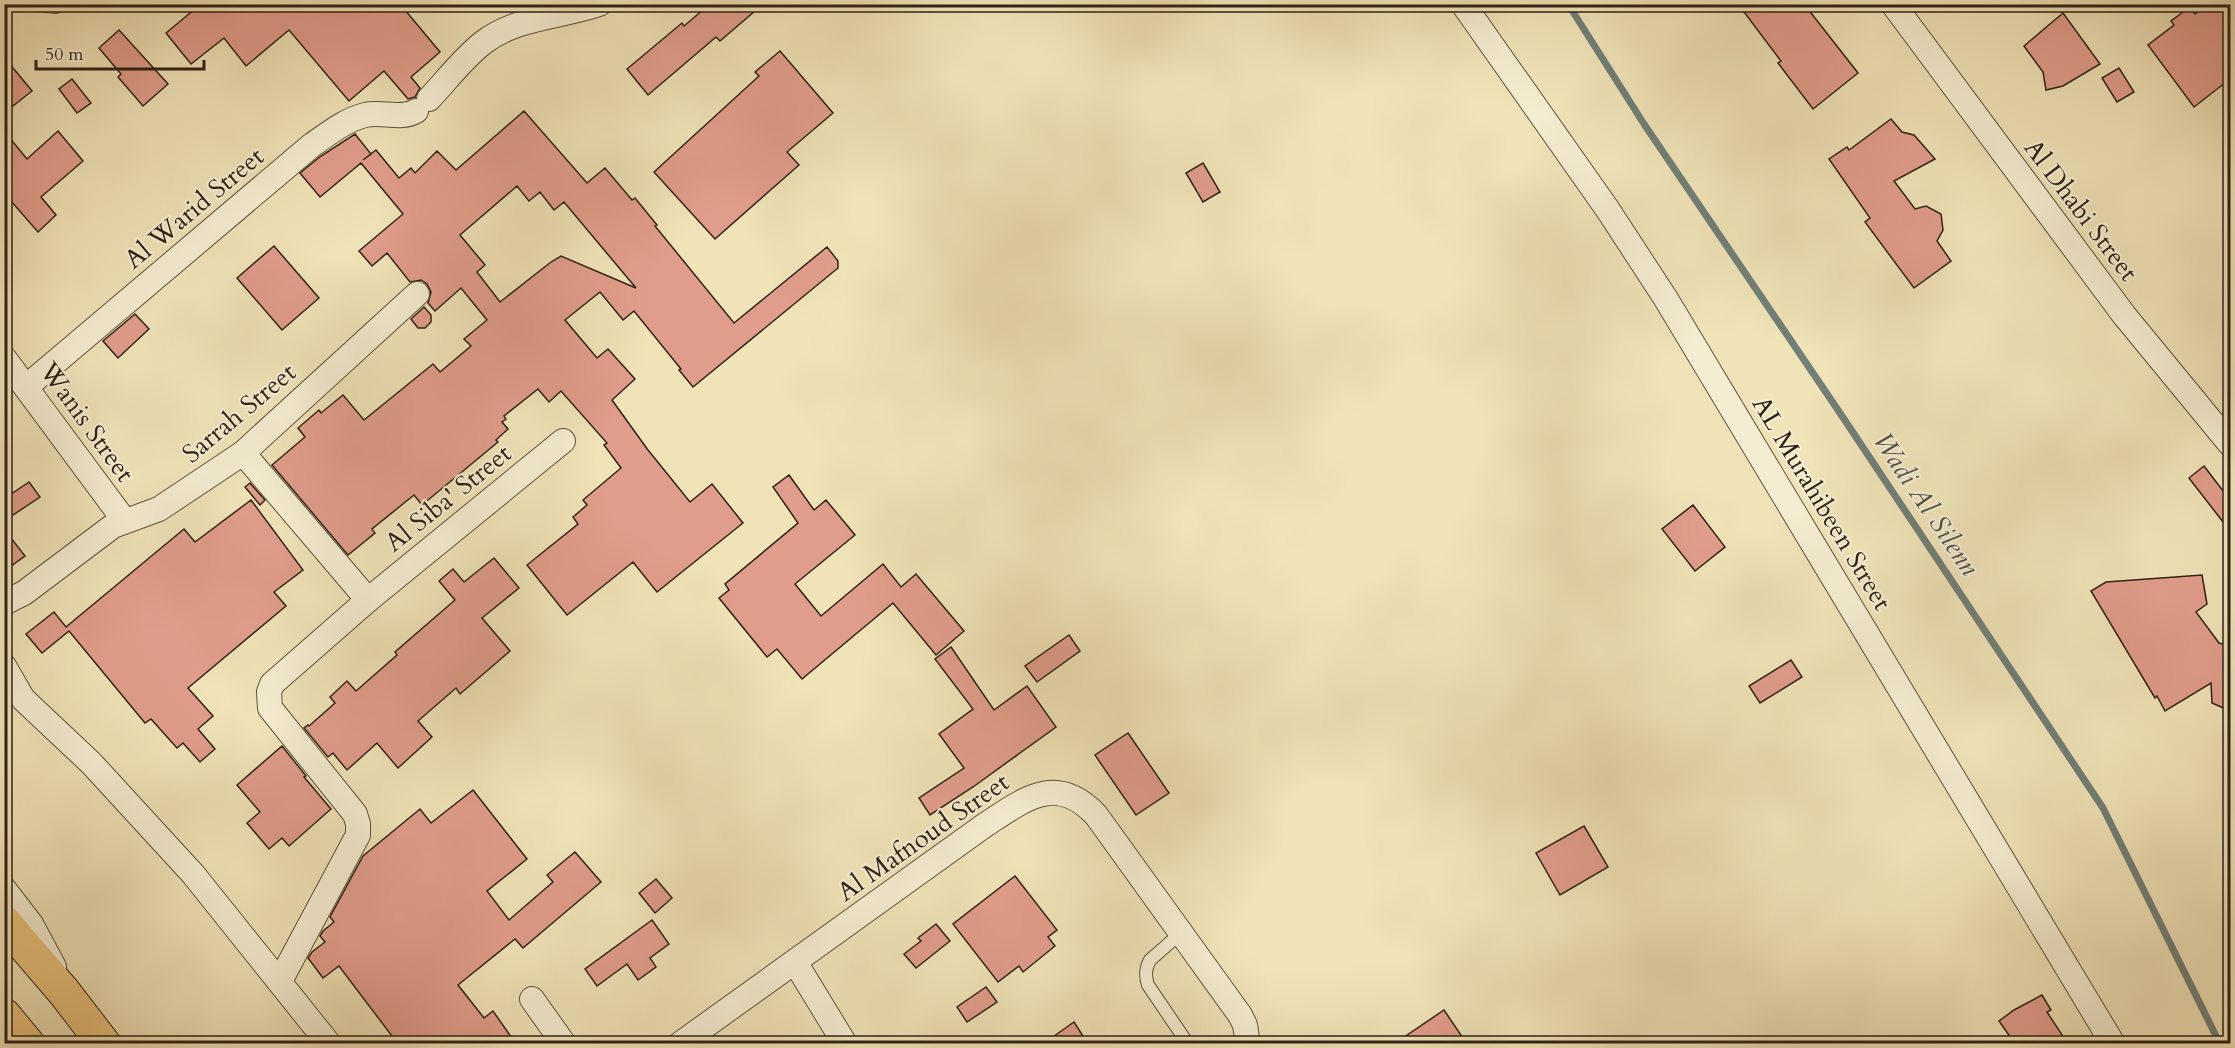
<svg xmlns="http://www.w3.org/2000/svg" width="2235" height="1048" viewBox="0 0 2235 1048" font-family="Cardo,serif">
	<rect width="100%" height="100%" fill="#f0e3b8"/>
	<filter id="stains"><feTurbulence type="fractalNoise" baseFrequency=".00333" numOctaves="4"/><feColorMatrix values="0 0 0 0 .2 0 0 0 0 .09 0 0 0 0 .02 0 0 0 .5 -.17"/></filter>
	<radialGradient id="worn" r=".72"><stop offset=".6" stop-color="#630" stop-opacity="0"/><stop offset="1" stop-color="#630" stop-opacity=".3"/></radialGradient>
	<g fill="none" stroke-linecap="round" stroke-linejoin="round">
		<polyline stroke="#717f77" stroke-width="7" points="1568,4 1644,124 1840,413 2103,808 2220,1044"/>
	</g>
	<g fill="#e19d8b" stroke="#2e2217" stroke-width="1.5" fill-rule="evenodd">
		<polygon points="201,4 400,4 440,52 411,77 420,88 415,97 408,99 384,71 349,101 289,30 246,66 224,38 191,64 166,33"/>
		<polygon points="710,4 763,4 720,41 716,37 648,95 627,69 682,23 684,26"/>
		<polygon points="1738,4 1804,4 1858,73 1813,109 1778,63 1781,61"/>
		<polygon points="2208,4 2230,4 2230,79 2194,107 2148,45 2174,25 2171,21 2190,7 2195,14"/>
		<polygon points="2063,13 2100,64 2063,86 2046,90 2043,72 2024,46"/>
		<polygon points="119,30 168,84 143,106 118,77 121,74 99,48"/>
		<polygon points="780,51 833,113 787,152 799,165 715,239 654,172 759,76 755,72"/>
		<polygon points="4,57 32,91 4,113"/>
		<polygon points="2119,68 2134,92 2117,102 2102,78"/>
		<polygon points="72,79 91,103 77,113 59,89"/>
		<path d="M524 111 587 183 605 168 632 200 635 198 657 225 655 226 734 323 827 247 838 261V268L693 387 679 370 681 369 634 311 623 320 600 292 565 320 597 358 608 349 635 379 612 400 648 450 690 502 712 484 743 523 657 592 633 562 567 615 527 565 578 524 573 517 587 505 583 500 621 468 604 445 607 443 561 391 549 402 538 389 504 416 506 419 502 422 508 429 496 440 498 442 422 505 414 495 372 529 375 533 348 555 272 465 305 437 298 428 319 410 321 413 343 395 364 420 433 364 440 372 471 346 464 339 487 320 461 288 435 311 428 303 431 292 427 284 421 280 410 282 387 253 372 266 359 251 403 214 361 163 320 197 300 173 321 156 355 134 371 154 363 160 376 150 399 178 411 168 415 173 437 151 456 170ZM517 186 529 201 540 192 554 210 564 202 636 288 561 256 551 262 500 302 477 272 485 265 460 235Z"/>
		<polygon points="1891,119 1902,132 1914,135 1935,159 1894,181 1915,209 1926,206 1941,214 1943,230 1937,241 1951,261 1914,288 1865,222 1870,218 1829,159 1847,147 1849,150"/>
		<polygon points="4,131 27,159 58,131 83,161 41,197 56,215 38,232 4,193"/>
		<polygon points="1203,163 1220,192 1203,202 1186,173"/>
		<polygon points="274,246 319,298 282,330 237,278"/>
		<polygon points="424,307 431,315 431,322 425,328 418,328 411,319"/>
		<polygon points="135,314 149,329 118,358 103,341"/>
		<polygon points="2204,466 2230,500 2230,531 2189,478"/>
		<polygon points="789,475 814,510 826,500 855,535 795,584 821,616 883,564 901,587 916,574 964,631 936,655 893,603 802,679 777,649 767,657 719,598 729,590 725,584 798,523 773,487"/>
		<polygon points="29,482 40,497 4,521 4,499"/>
		<polygon points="250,483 265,500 260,505 245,487"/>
		<polygon points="251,500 303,570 274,592 286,606 188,688 213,716 198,729 215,749 200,762 183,743 177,748 151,719 145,723 69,631 42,653 26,634 54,612 66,627 184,529 195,542"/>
		<polygon points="1693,505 1725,547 1695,571 1662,529"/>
		<polygon points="4,529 25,556 4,571"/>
		<polygon points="494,558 519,588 482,618 510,651 460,694 456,688 418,721 432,737 398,768 377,743 347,770 333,753 328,757 304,728 308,725 309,726 335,703 330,697 347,681 356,691 397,655 395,652 455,600 439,581 453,569 464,582"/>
		<polygon points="2202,575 2207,604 2196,612 2219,643 2230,646 2230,711 2212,703 2211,683 2165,711 2157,696 2155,698 2091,591 2106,582"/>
		<polygon points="1069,635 1080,651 1037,682 1025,666"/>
		<polygon points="951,647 994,710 1027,686 1056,727 973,787 930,815 919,798 964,768 939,734 973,709 935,659"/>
		<polygon points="1791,660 1802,677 1760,703 1749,686"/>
		<polygon points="1128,733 1169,793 1136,815 1095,755"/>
		<polygon points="282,746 306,776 304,777 331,809 289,846 282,838 269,849 247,823 260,812 237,785"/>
		<polygon points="473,790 527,859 487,891 509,920 553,882 547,875 575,852 601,882 523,948 515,939 458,985 484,1018 493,1011 516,1044 398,1044 339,966 323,978 308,958 312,952 325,942 320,936 323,931 334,922 330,917 363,856 420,809 431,823"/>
		<polygon points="1584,826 1608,867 1560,895 1536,853"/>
		<polygon points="1015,876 1057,930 1048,937 1055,946 1023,972 1019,966 998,982 953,924"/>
		<polygon points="656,879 672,898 655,913 639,893"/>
		<polygon points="652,920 669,944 650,958 656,967 638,980 627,964 597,986 585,969"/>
		<polygon points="936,924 950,941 916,968 904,954 921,941 918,938"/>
		<polygon points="986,987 997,1002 967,1022 957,1007"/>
		<polygon points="2042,995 2051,1010 2047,1012 2068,1044 2015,1044 1999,1021 2014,1010"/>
		<polygon points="1444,1010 1467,1044 1394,1044"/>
		<polygon points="1074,1022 1088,1044 1043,1044"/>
	</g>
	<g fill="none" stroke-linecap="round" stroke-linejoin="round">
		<g stroke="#5e523f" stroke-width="14">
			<g id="lane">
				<polyline points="29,4 56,7 63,4"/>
				<path d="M1182 932 1150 960C1145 969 1145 976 1148 985L1188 1044"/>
			</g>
		</g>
		<g stroke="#5e523f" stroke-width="26">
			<g id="street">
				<polyline points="1463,4 1608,210 1666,299 2113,1044"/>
				<polyline points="1893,4 2124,315 2230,444"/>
				<path d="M429 99C447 80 464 57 484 42 517 17 562 17 599 4"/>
				<polyline points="4,358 124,520"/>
				<path d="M26 387 312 145C328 134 345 120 365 115 381 111 402 120 416 111"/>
				<polyline points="243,453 368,600"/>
				<polyline points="4,603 24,593 113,526 159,509 243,453 417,294"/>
				<polyline points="4,666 23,699 91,763 193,874 329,1044"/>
				<polyline points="4,889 31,924 54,967"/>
				<polyline points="795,962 845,1044"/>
				<polyline points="280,981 358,835 358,824 355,814 270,708 269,692 272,684 368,600 563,441"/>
				<polyline points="532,999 564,1044"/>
				<path d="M680 1044 985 825C1025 799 1056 773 1096 815L1240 1015 1245 1025 1248 1044"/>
			</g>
		</g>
		<g stroke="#2e2217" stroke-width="35">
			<g id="highway">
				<polyline points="4,922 64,992 104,1044"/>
				<polyline points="4,1015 28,1044"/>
			</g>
		</g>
		<use href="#lane" stroke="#f5edd1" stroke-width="12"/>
		<use href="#street" stroke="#f5edd1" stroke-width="24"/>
		<use href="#highway" stroke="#e8c27c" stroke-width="33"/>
	</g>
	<g text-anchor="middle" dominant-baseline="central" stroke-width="4.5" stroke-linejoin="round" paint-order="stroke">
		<g font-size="26" fill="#2e2217" stroke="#f5edd1">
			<text transform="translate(194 208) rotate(-40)">Al Warid Street</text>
			<text transform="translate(2081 210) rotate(53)">Al Dhabi Street</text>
			<text transform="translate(239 413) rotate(-40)">Sarrah Street</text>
			<text transform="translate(87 422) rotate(54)">Wanis Street</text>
			<text transform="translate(448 498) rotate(-39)">Al Siba' Street</text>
			<text transform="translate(1822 503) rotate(59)">AL Murahibeen Street</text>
			<text transform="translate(923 837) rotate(-35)">Al Mafnoud Street</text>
		</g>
		<g font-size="27" font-style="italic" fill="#4f5047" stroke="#f5edd1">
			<text transform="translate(1926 504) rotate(56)">Wadi Al Silenn</text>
		</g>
	</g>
	<rect width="2235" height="1048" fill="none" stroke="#f0e3b8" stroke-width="24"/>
	<rect x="6" y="6" width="2223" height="1036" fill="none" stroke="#2e2217" stroke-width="3"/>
	<rect x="12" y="12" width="2211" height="1024" fill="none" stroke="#2e2217" stroke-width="1.5"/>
	<path d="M36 60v9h168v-9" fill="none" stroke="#2e2217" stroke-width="3"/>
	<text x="45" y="60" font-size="18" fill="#2e2217" stroke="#f5edd1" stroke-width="4.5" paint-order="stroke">50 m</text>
	<rect width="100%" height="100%" filter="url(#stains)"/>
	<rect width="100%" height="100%" fill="url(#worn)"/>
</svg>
